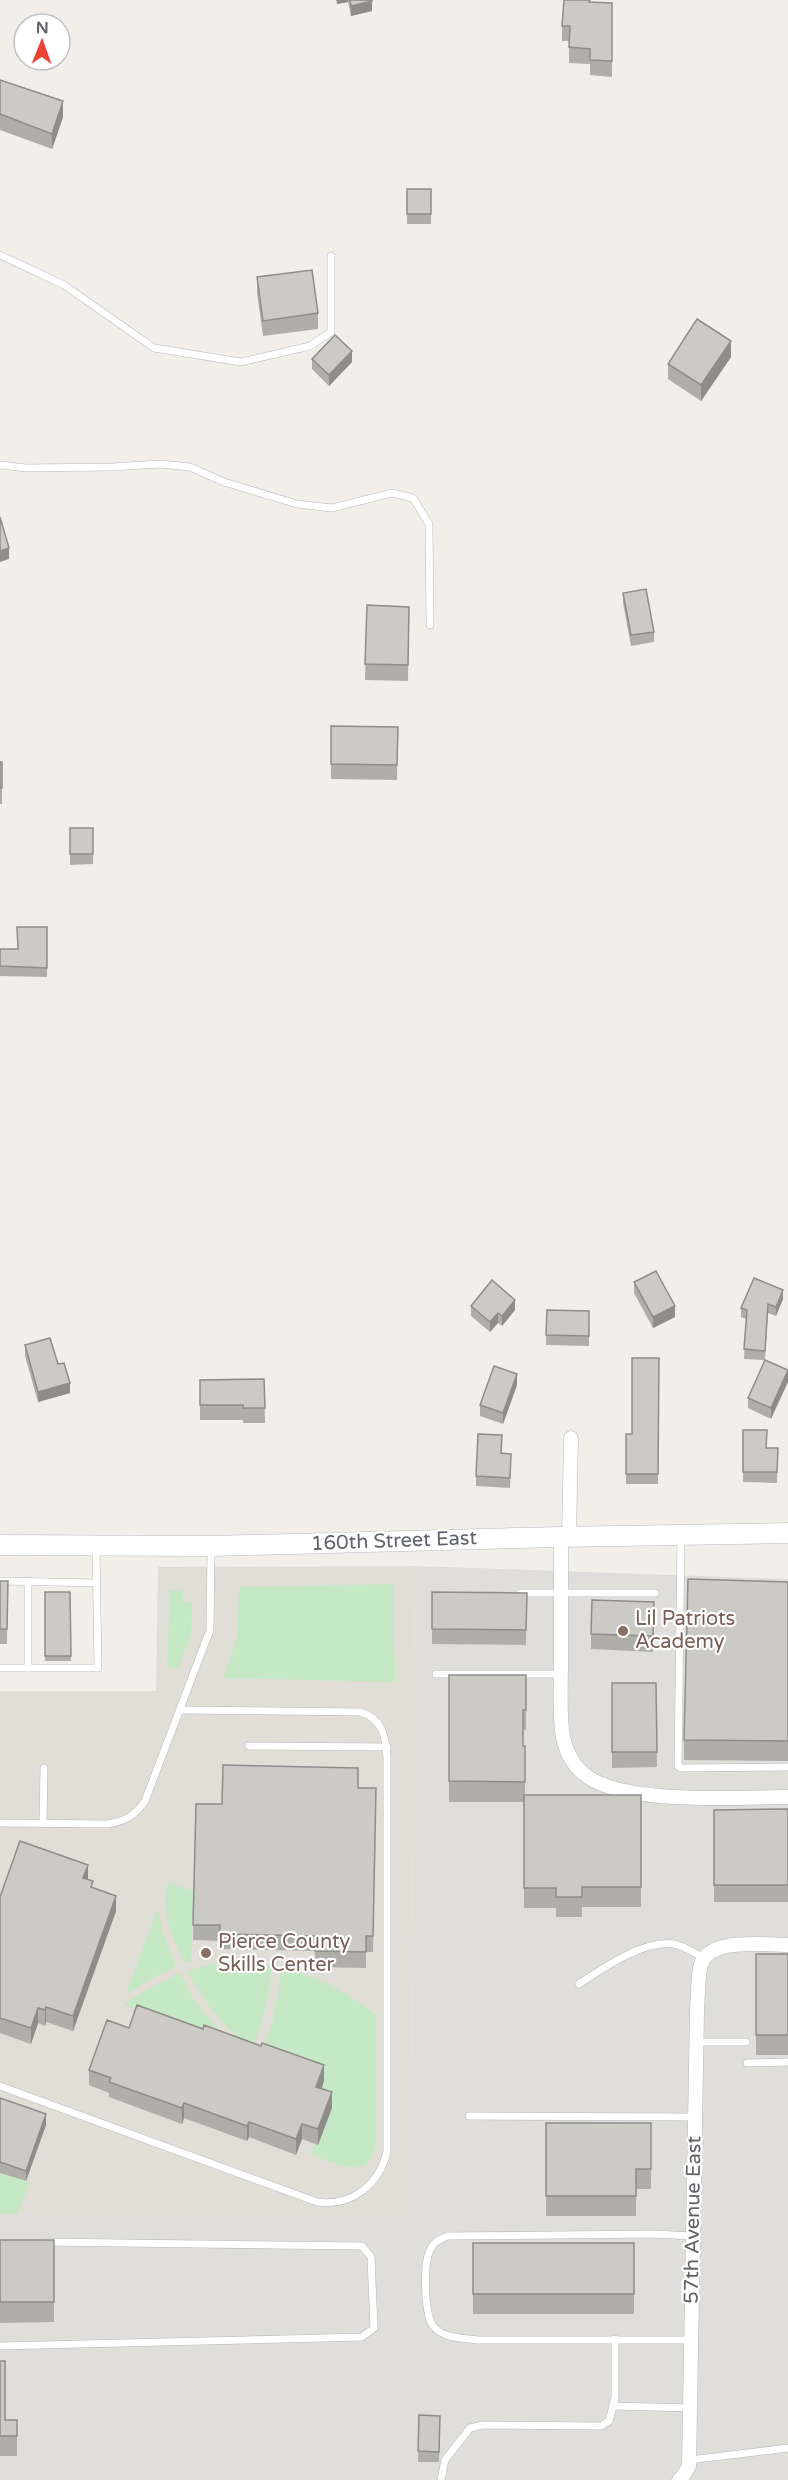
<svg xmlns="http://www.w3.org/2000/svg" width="788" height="2480" viewBox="0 0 788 2480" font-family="'Varela Round',sans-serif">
	<rect width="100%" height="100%" fill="#f1efe8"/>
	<polygon fill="#e0deda" points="415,1566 788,1579 788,2480 0,2480 0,2214 410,2217"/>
	<polygon fill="#e1ded6" points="415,1566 410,2218 0,2214 0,1691 156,1691 158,1567"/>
	<g fill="#c5e8c5">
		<polygon points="393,1584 395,1682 224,1678 237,1637 239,1587"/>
		<polygon points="170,1590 183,1591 183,1602 190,1602 192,1605 191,1633 178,1668 167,1668"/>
		<path d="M168 1882 194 1892 191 1961 184 1963C174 1940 158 1907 168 1882Z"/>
		<polygon points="158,1908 163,1933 176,1967 156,1976 126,1994"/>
		<path d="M237 1962 272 1966 265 2010 254 2047C223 2031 204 2000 187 1971L213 1964Z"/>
		<path d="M282 1968C317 1976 347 1992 376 2015V2141C372 2184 336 2163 310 2154L315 2143 318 2145 262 2051 273 2021Z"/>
		<polygon points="180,1973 193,1999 221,2032 180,2024 124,2005 147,1989"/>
		<polygon points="0,2173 30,2183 17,2214 0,2214"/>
	</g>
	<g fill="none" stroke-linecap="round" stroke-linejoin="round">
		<g stroke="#b5b8bc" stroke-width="8">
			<g id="service">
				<polyline points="0,255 64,285 154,348 241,362 310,346 331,332 331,256"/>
				<polyline points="0,465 26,468 112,467 160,464 190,467 224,482 297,504 332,508 392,493 413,498 429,524 430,625"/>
				<polyline points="681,1538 678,1766 681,1768 788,1767"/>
				<polyline points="0,1581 97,1583"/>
				<polyline points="28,1581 28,1668"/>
				<polyline points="520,1593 655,1593"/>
				<polyline points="0,1668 98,1668 96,1546"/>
				<polyline points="436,1674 561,1674"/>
				<polyline points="249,1746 387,1747"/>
				<path d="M0 1823 108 1824C125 1821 135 1816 145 1801L210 1630 211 1549"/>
				<polyline points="43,1824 44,1768"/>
				<path d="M579 1984C603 1968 643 1940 674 1944 684 1946 695 1953 704 1958"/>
				<polyline points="697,2042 746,2042"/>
				<polyline points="747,2063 788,2062"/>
				<path d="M0 2086 317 2202C352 2207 380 2184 387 2151V1758C386 1736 382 1718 360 1712L180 1710"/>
				<polyline points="469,2116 695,2117"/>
				<path d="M691 2340H477C463 2338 445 2339 434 2327 424 2316 423 2264 430 2250 433 2242 440 2240 447 2236L654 2234 693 2236"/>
				<polyline points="0,2346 362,2337 374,2328 371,2257 362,2246 45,2242"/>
				<polyline points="614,2406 690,2408"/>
				<polyline points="689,2460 788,2448"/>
				<polyline points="441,2480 445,2460 470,2428 483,2425 601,2426 609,2421 615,2398 615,2339"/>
			</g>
		</g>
		<g stroke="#b5b8bc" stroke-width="15">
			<g id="minor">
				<path d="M561 1537C561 1579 561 1622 561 1665 561 1688 559 1714 563 1737 566 1751 572 1764 583 1773 618 1806 740 1797 788 1797"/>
				<polyline points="569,1537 571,1438"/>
				<path d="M679 2480 683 2476 689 2466 697 2010C698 1996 698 1981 700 1968 706 1936 764 1945 788 1945"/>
			</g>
		</g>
		<g stroke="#b6babf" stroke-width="21">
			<polyline id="secondary" points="0,1545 211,1546 561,1537 788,1533"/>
		</g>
		<use href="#service" stroke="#fff" stroke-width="7"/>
		<use href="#minor" stroke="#fff" stroke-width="14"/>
		<use href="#secondary" stroke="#fff" stroke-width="20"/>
	</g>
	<g fill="#afaea9">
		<polygon points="336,0 372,0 372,11 351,16 348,2 337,4"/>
		<polygon points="590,2 612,3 612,77 590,75 590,64 569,63 569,41 562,41 562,26"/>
		<polygon points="0,80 63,117 52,149 0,130"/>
		<rect x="407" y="189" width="24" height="35"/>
		<polygon points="257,277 318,313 318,329 263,336 257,293"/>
		<polygon points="731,357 701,401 668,379 668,364"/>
		<polygon points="312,359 352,362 329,386 312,369"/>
		<polygon points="623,593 654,632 654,642 631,646 623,603"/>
		<polygon points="367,605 409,607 408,681 365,680"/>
		<polygon points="331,726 398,727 397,780 331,779"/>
		<rect x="0" y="762" width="2" height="42"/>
		<polygon points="70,828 93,828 93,864 70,865"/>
		<polygon points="47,927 47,977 0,976 0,949 18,949"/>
		<polygon points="634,1282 675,1317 653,1328 634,1293"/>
		<polygon points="783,1299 776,1316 768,1313 765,1360 744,1359 746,1319 741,1317 741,1308"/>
		<polygon points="471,1306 515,1310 502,1326 498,1323 490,1332 471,1316"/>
		<polygon points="547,1310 589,1311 589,1346 546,1345"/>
		<polygon points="25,1345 58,1364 70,1393 38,1402 25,1356"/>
		<polygon points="659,1358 658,1484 626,1484 626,1434 632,1434"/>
		<polygon points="788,1370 771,1419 748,1408 748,1398"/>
		<polygon points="264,1379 265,1423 243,1423 243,1420 200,1420 200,1380"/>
		<polygon points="517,1385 503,1424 480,1416 480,1405"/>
		<polygon points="743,1430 766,1448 778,1448 777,1483 743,1482"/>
		<polygon points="502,1453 511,1464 510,1488 476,1486 476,1476"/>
		<polygon points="0,1581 8,1581 7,1644 0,1644"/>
		<polygon points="788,1582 788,1761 684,1760 684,1740"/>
		<polygon points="45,1592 70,1592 71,1661 45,1661"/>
		<polygon points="432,1592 527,1593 526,1645 432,1644"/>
		<polygon points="654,1618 653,1652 591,1649 591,1634"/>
		<polygon points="449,1675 526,1675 526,1730 523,1730 523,1746 525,1746 525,1795 641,1795 641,1907 582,1907 582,1917 556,1917 556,1908 524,1908 524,1802 449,1802"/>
		<polygon points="612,1683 656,1683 657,1767 612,1768"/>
		<polygon points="358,1788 376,1788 373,1952 366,1952 366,1968 315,1967 315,1951 220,1949 220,1941 193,1940 196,1804 222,1804"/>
		<polygon points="788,1809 788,1902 714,1902 714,1810"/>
		<polygon points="88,1880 93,1888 116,1911 73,2031 46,2022 45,2026 38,2023 31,2044 0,2033 0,1897"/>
		<rect x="756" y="1954" width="32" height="101"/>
		<polygon points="129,2028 324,2081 322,2089 332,2108 318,2145 302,2139 296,2155 249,2137 247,2141 184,2118 182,2124 109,2097 109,2093 89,2085 89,2070"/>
		<polygon points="0,2098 46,2125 26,2181 0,2173"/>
		<polygon points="546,2123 651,2123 651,2189 636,2189 636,2216 546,2216"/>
		<polygon points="0,2240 54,2240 54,2322 0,2323"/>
		<rect x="473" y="2243" width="161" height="71"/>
		<polygon points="0,2361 5,2420 17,2420 17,2456 0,2456"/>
		<polygon points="419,2415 440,2416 439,2462 418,2462"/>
	</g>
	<g fill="#8f8d8a">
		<polygon points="337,0 348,0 348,2 337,4"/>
		<polygon points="372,1 372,11 351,16 351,6"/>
		<polygon points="63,101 63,117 52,149 52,134"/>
		<polygon points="731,341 731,357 701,401 701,385"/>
		<polygon points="352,351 352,362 329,386 329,375"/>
		<polygon points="9,548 9,559 0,562 0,551"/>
		<polygon points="783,1290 783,1299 776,1316 776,1307"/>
		<polygon points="515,1300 515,1310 502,1326 502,1316"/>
		<polygon points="675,1306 675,1317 653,1328 653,1317"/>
		<polygon points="498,1313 498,1323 490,1332 490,1322"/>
		<polygon points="788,1371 788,1382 771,1419 771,1408"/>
		<polygon points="517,1374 517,1385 503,1424 503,1413"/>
		<polygon points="70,1383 70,1393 38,1402 38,1392"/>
		<polygon points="88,1865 88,1880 83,1878"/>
		<polygon points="116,1896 116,1911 73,2031 73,2016"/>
		<polygon points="46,2007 46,2022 45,2026 45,2010"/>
		<polygon points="38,2008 38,2023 31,2044 31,2028"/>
		<polygon points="324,2065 324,2081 316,2103 316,2087"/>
		<polygon points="332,2092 332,2108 318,2145 318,2129"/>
		<polygon points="184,2103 184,2118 182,2124 182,2108"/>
		<polygon points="46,2114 46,2125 26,2181 26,2171"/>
		<polygon points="249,2122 249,2137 247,2141 247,2126"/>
		<polygon points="302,2124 302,2139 296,2155 296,2139"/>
	</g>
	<g fill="#cccac5" stroke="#8f8d8a" stroke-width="1.5">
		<polygon points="350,0 372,0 372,1 351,6"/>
		<polygon points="564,0 590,0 589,2 612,3 612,61 590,60 590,49 569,47 570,26 562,26"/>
		<polygon points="0,80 63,101 52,134 0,114"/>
		<rect x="407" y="189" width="24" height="25"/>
		<polygon points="312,270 318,313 263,321 257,277"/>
		<polygon points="697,319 731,341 701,385 668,364"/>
		<polygon points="335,335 352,351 329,375 312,359"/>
		<polygon points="0,517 9,548 0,551"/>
		<polygon points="646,589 654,632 631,635 623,593"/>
		<polygon points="367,605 409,607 408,665 365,664"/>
		<polygon points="331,726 398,727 397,765 331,764"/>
		<rect x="0" y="762" width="2" height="26"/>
		<rect x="70" y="828" width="23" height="26"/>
		<polygon points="17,927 47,927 47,968 0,966 0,949 18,949"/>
		<polygon points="656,1271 675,1306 653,1317 634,1282"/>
		<polygon points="754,1278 783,1290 776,1307 768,1304 765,1351 744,1349 747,1310 741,1308"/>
		<polygon points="492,1280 515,1300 502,1316 498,1313 490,1322 471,1306"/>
		<polygon points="547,1310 589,1311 589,1336 546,1335"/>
		<polygon points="50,1338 58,1364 64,1363 70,1383 38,1392 25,1345"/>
		<polygon points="632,1358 659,1358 658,1474 626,1474 626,1434 632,1434"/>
		<polygon points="765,1360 788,1370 771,1408 748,1398"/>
		<polygon points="494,1366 517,1374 503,1413 480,1405"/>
		<polygon points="264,1379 265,1408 243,1408 243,1405 200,1405 200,1380"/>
		<polygon points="743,1430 767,1430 766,1448 778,1448 777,1472 743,1472"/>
		<polygon points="478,1434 502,1435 501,1453 511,1454 510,1478 476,1476"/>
		<polygon points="688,1579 788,1582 788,1741 684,1740"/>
		<polygon points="0,1581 8,1581 7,1629 0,1629"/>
		<polygon points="45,1592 70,1592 71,1656 45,1656"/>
		<polygon points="432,1592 527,1593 526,1630 432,1629"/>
		<polygon points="592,1600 654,1602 653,1636 591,1634"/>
		<polygon points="449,1675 526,1675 526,1710 523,1710 523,1746 525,1746 525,1782 449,1781"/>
		<polygon points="612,1683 656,1683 657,1752 612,1752"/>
		<polygon points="223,1765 358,1768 358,1788 376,1788 373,1936 366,1936 366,1952 315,1951 316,1936 220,1934 220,1925 193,1925 196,1804 222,1804"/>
		<polygon points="524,1795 641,1795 641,1887 582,1887 582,1897 556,1897 556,1888 524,1888"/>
		<polygon points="788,1809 788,1885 714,1885 714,1810"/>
		<polygon points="20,1841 88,1865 83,1878 93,1881 91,1887 116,1896 73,2016 46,2007 45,2010 38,2008 31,2028 0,2018 0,1897"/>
		<rect x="756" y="1954" width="32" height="81"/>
		<polygon points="137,2005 203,2029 204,2025 261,2046 262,2043 324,2065 316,2087 332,2092 318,2129 302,2124 296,2139 249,2122 247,2126 184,2103 182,2108 109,2082 111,2078 89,2070 107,2020 129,2028"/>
		<polygon points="0,2098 46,2114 26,2171 0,2162"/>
		<polygon points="546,2123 651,2123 651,2169 636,2169 636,2196 546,2196"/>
		<rect x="0" y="2240" width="54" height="62"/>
		<rect x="473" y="2243" width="161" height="51"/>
		<polygon points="0,2361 5,2361 5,2420 17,2420 17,2436 0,2436"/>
		<polygon points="419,2415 440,2416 439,2452 418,2451"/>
	</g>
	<g fill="#8d6e63" stroke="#fff" stroke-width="2">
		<circle cx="623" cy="1631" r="6"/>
		<circle cx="206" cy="1953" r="6"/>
	</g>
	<g text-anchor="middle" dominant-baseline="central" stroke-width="4.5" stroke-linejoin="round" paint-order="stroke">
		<g font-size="20" fill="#5f6368" stroke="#fff">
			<text transform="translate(394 1541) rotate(-2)">160th Street East</text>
			<text transform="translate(693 2220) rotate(-89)">57th Avenue East</text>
		</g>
		<g font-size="20" fill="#785e54" stroke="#fff" text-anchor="start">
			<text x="635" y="1619">Lil Patriots<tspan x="635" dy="23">Academy</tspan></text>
			<text x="218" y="1942">Pierce County<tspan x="218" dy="23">Skills Center</tspan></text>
		</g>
	</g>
	<g transform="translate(42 42) rotate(1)"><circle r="28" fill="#ffffff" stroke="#bfc1c3" stroke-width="1.5"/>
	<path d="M0-4.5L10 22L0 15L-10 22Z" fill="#ea4335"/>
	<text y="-9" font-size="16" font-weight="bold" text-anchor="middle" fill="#5f6368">N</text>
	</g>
</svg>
